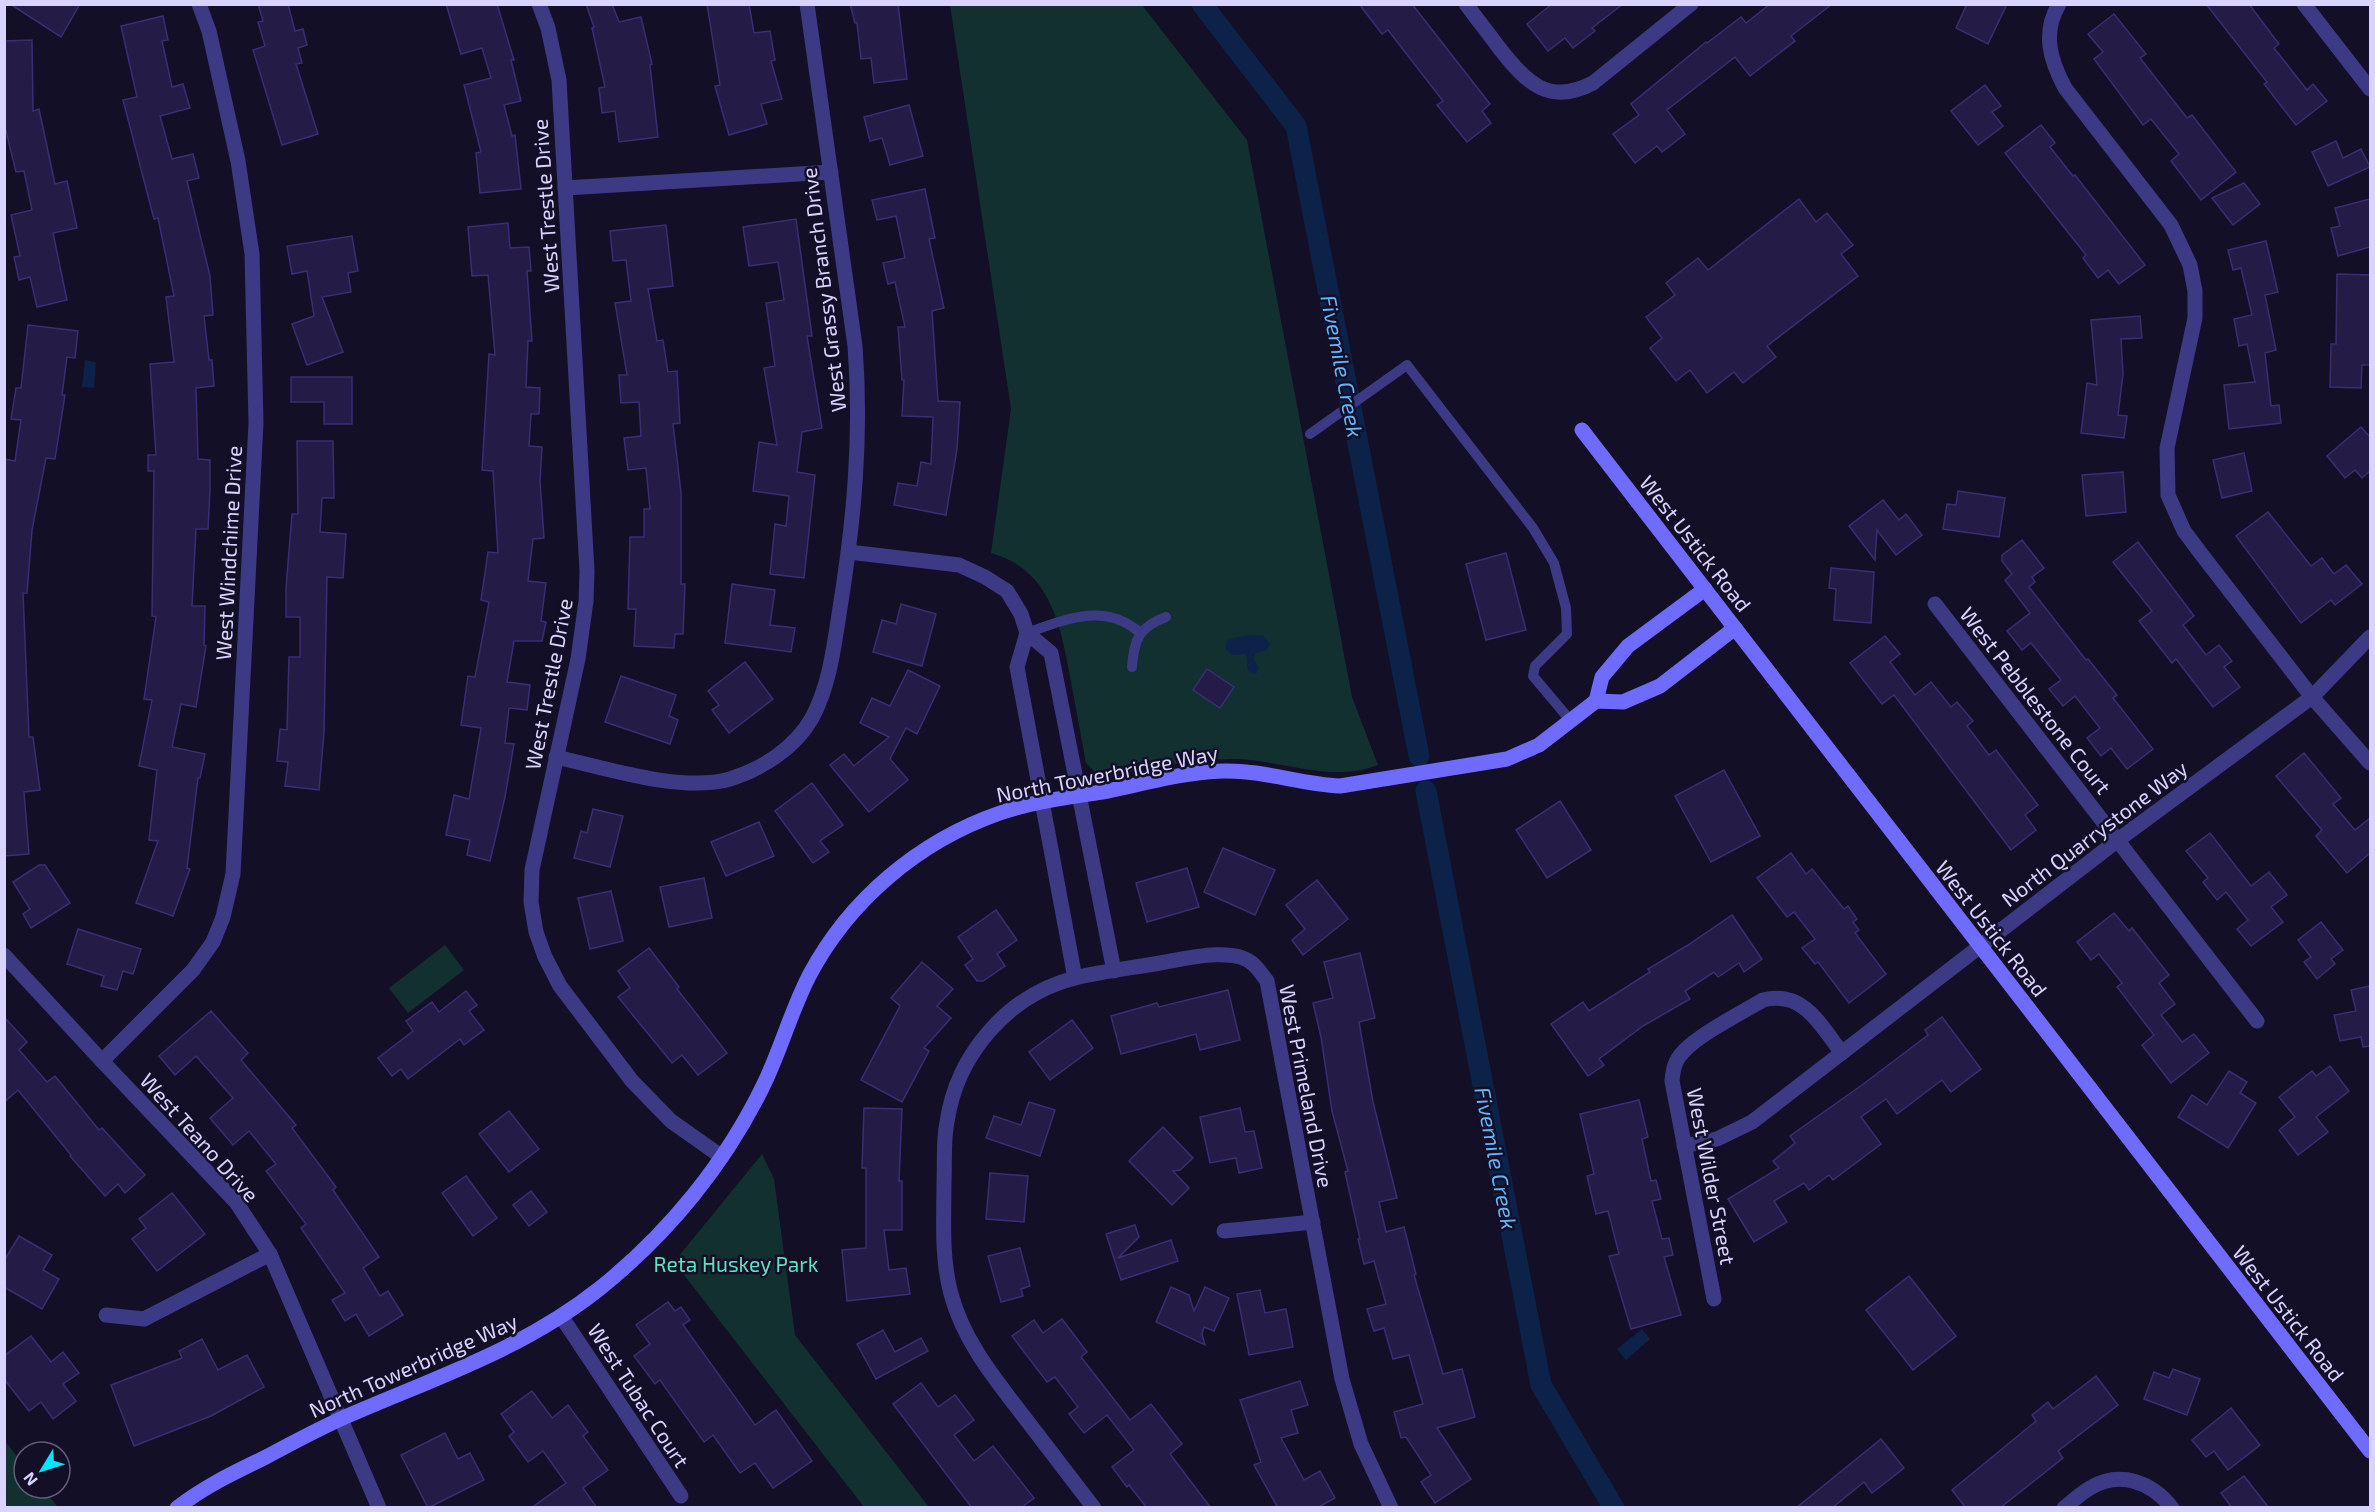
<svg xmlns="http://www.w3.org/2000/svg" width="2375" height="1512" viewBox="0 0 2375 1512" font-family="'Exo 2',sans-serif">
	<rect width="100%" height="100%" fill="#130f26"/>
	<g fill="#12302f">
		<path d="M950 5H1142L1247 140 1352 697 1378 765C1333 783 1284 761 1237 759 1190 758 1142 771 1096 778L1094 771 1086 763C1081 736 1076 709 1071 682 1061 628 1052 570 991 553L1011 409Z"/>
		<polygon points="445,945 464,970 408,1013 389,988"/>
		<polygon points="762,1154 774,1179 795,1335 929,1507 864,1507 674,1262"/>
		<polygon points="4,1440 24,1465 24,1488 42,1488 58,1507 5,1507"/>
	</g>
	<g fill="#0c2248">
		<polygon points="85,360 96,362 94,388 82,387"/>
		<polygon points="1249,635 1264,636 1270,644 1267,650 1255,654 1254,660 1259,668 1256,674 1251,673 1247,669 1247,658 1245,654 1232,655 1225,649 1228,639"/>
		<polygon points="1642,1329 1650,1339 1626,1360 1617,1349"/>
	</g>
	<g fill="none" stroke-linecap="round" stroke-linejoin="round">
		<g stroke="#0c2248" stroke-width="21">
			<polyline points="1202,4 1296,126 1419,756"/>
			<polyline points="1426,791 1541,1385 1614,1508"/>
		</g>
	</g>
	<g fill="#241b47" stroke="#3b2d73" stroke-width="1.5">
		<polygon points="10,4 80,4 61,37"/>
		<polygon points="258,4 288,4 295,31 303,29 307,45 298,48 302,63 296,64 318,134 282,145 253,50 265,46 258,22 263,21"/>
		<polygon points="446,4 497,4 514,60 511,60 521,101 504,105 512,136 515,135 521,189 480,193 476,153 481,152 464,85 491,78 482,48 461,54"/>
		<polygon points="586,4 612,4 619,22 641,17 652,64 650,65 658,137 619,142 615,111 602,113 599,88 605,87 592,28 594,27"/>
		<polygon points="707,4 749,4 754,33 770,31 775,60 771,61 782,99 761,104 767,124 729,135 715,86 720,85"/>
		<polygon points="850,4 898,4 907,79 874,83 871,58 861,59 857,23 855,23"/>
		<polygon points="1359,4 1412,4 1490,104 1482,111 1491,123 1467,142 1437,105 1443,101 1388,30 1382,34"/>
		<polygon points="1552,4 1623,4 1592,28 1595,31 1573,48 1565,38 1548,51 1527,24"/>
		<polygon points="1770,4 1832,4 1791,36 1795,41 1750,76 1735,57 1667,110 1685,134 1662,152 1657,146 1635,163 1613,134 1639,115 1631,104 1706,42 1707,43 1741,17 1746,23"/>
		<polygon points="1967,4 2007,4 1988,44 1956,28"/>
		<polygon points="2206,4 2249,4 2279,44 2274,48 2307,90 2313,84 2327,101 2296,125 2264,84 2267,82"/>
		<polygon points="2114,14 2146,54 2140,58 2187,118 2192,115 2236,172 2201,200 2171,161 2179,154 2151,119 2143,125 2094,59 2103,52 2088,34"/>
		<polygon points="163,16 168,40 162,41 172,87 183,84 190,108 160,116 172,159 193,154 199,178 187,181 210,276 213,315 204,316 209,360 212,360 214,386 196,388 198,459 210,460 210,490 208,529 196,529 192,606 205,606 204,645 206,646 196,707 181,704 172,747 205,754 200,778 198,778 187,868 190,869 173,916 136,903 158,841 149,840 157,770 139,766 152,700 144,699 156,617 152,616 154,471 148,471 148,455 156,455 150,364 174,362 166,297 174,296 158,218 154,219 123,100 137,97 121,26"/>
		<polygon points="32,40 33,111 39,109 55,184 67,181 77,228 53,233 67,300 37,307 30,277 19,280 14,257 20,256 11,215 32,210 24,171 16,172 4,123 4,41"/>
		<polygon points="1985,85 2001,106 1992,112 2003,126 1978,145 1951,111"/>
		<polygon points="909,105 923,156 890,165 882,138 870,141 864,117"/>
		<polygon points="2041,125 2055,143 2050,147 2073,176 2075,175 2145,265 2119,284 2108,270 2098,278 2083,258 2086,255 2005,153"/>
		<polygon points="2336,141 2343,158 2361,149 2370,167 2328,186 2312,152"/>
		<polygon points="2244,183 2260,204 2233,225 2212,198"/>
		<polygon points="925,189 935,238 929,239 944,308 932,311 938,401 960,402 957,449 946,515 894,505 898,483 917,486 921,462 931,464 933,417 902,416 904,380 902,380 898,327 905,327 895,282 888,284 883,263 905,258 896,216 877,220 872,200"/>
		<polygon points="1799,199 1816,222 1827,213 1853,245 1841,254 1858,276 1767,346 1776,357 1743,383 1734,372 1707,393 1690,370 1676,381 1650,348 1662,338 1646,317 1675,295 1666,283 1698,258 1708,270"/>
		<polygon points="2370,199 2370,247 2338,256 2331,228 2340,226 2335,208"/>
		<polygon points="796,219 812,336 807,336 822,428 802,432 797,472 815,475 804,578 770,574 775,524 786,526 789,496 753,491 759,442 777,445 764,368 775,366 766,303 784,300 778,262 749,266 743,227"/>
		<polygon points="508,223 510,248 529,247 531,271 527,271 532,341 528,341 526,387 540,388 539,414 531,414 529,446 542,447 540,481 544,538 533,539 528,581 546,583 541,621 546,622 542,641 514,641 507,682 530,685 527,710 509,708 505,743 514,744 505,797 490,861 467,855 470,840 446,835 454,795 469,799 481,728 461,725 468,676 475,677 489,602 481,600 488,552 498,553 493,471 482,470 489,354 495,355 488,275 472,276 468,227"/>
		<polygon points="666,225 673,286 648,289 657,341 663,340 668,372 677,371 680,423 673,424 681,493 681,584 685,584 683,634 675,634 674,648 634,646 636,609 628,609 630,537 644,537 644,509 650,509 646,468 628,470 624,438 641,436 639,402 621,403 619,375 627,375 615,303 631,301 626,260 613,261 610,231"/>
		<polygon points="352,236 358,271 348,273 351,292 322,297 343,352 307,365 292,324 314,316 307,271 292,274 287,246"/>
		<polygon points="2266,241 2278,292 2265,295 2276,350 2265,353 2271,406 2279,405 2281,423 2229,429 2224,385 2255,382 2247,344 2239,346 2234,319 2252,315 2241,268 2233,270 2228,250"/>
		<polygon points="2337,274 2370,275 2370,365 2362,365 2361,388 2330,387 2331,344 2336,344"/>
		<polygon points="2140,316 2142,338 2121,339 2123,374 2118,415 2127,416 2124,438 2081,433 2087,383 2097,385 2091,320"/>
		<polygon points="28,325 78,331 75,358 67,357 62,395 65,395 55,459 46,458 32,530 27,593 23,593 29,737 33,737 40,790 24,792 29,854 4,856 4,459 15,461 21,420 11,419 16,388 21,388"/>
		<polygon points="291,377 352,377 352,424 324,424 324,402 291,402"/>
		<polygon points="2361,427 2370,437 2370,471 2362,478 2355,470 2345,478 2327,456"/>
		<polygon points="297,441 333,441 334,498 322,498 320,532 346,534 343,578 327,577 324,733 319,790 285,786 288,762 277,761 280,729 287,730 289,657 300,657 300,617 286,617 286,588 292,514 298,514"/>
		<polygon points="2244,453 2252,491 2222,498 2213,460"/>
		<polygon points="2123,472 2126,512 2086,516 2082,475"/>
		<polygon points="1958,491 2005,498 1999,537 1943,529 1947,504 1956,505"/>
		<polygon points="1883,500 1899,520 1906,514 1922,535 1896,555 1877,530 1875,560 1849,526"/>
		<polygon points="2268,512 2311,566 2322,558 2334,574 2346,565 2362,584 2335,605 2331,600 2301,623 2236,536"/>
		<polygon points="2022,540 2044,568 2032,577 2035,582 2029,587 2086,660 2088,659 2117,695 2113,698 2153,749 2127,769 2111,748 2101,756 2087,738 2100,728 2075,696 2063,706 2049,689 2061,680 2031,643 2022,650 2007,631 2030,613 2005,580 2012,574 2002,561 2002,555"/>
		<polygon points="2138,542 2194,616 2183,625 2206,655 2219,645 2232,661 2224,667 2240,687 2213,707 2176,659 2172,663 2139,621 2152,611 2113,562"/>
		<polygon points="1506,553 1526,630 1486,640 1466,564"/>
		<polygon points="1831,568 1874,572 1871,623 1834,620 1836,589 1829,588"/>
		<polygon points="732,584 775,590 770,625 795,628 791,652 725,643"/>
		<polygon points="901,604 936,614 922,666 873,652 882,620 896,624"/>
		<polygon points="1885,636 1900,654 1890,662 1915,695 1931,682 1951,707 1957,702 1973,721 1967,726 1989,755 1996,750 2038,805 2025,815 2036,830 2011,850 1894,695 1882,704 1850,663"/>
		<polygon points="745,662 773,699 729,733 712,710 719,705 708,691"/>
		<polygon points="1207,669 1234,687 1220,708 1193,690"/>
		<polygon points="908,670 940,686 917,734 906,728 890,759 908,780 869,812 830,765 844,754 854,766 889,737 860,723 872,698 890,706"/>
		<polygon points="621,676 676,695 669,716 678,720 670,744 605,722"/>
		<polygon points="2304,753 2341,798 2333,804 2355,830 2370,818 2370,853 2347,873 2316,836 2322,830 2276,776"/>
		<polygon points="1724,770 1760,836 1711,862 1675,796"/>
		<polygon points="812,783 843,825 820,841 829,852 813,863 775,811"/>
		<polygon points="1560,801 1591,850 1547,878 1516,830"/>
		<polygon points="593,809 623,816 610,867 574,858 581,831 587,833"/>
		<polygon points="759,822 774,856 726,876 711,842"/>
		<polygon points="2210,833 2251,886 2269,872 2287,895 2271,907 2283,922 2251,946 2237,929 2248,920 2226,892 2217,900 2203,882 2208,878 2186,851"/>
		<polygon points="1223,848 1275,870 1255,915 1204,892"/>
		<polygon points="1791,853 1806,874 1812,869 1844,909 1848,906 1857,919 1853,922 1859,930 1855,933 1886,974 1849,1003 1818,962 1815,964 1802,948 1815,939 1794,912 1787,917 1757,878"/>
		<polygon points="39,865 45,865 70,903 31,928 23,914 30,909 13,882"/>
		<polygon points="1187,868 1199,907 1147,922 1136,883"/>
		<polygon points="704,878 712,918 669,927 660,887"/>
		<polygon points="1317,880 1348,919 1303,955 1292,940 1305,929 1286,905"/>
		<polygon points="611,891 623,941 590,949 578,898"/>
		<polygon points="996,910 1017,940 997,954 1005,966 983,981 977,981 965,965 973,959 958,937"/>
		<polygon points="2114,913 2129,931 2132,928 2169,975 2159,983 2175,1004 2161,1015 2182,1042 2194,1034 2209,1053 2171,1083 2142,1045 2154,1035 2117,987 2122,983 2099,954 2091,960 2077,942"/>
		<polygon points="1732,915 1762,959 1744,972 1739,963 1718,977 1714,972 1685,991 1690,999 1643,1026 1599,1059 1604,1065 1588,1076 1551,1024 1583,1002 1589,1011 1650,972 1648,969 1688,945"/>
		<polygon points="2321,922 2343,950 2331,959 2335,964 2317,979 2304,962 2311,957 2298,940"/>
		<polygon points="78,929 141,949 133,974 123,971 117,990 101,986 104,976 67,964"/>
		<polygon points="649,948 679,987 677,989 727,1053 698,1075 682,1055 672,1063 618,997 630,988 618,971"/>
		<polygon points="1360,953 1375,1018 1359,1022 1373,1102 1397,1198 1379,1202 1386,1232 1404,1227 1416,1274 1414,1275 1443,1374 1462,1369 1475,1417 1437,1428 1471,1479 1435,1503 1421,1482 1431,1475 1406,1437 1401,1438 1394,1412 1423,1404 1409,1355 1393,1359 1384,1328 1374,1331 1367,1309 1386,1304 1374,1261 1364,1264 1358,1239 1360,1239 1345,1172 1348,1171 1332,1111 1321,1037 1313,1003 1333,998 1324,962"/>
		<polygon points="922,962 953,989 937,1006 951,1018 924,1048 929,1051 902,1102 861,1080 900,1006 891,998"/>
		<polygon points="2370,986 2370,1046 2363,1047 2361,1037 2340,1041 2334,1015 2356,1011 2351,990"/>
		<polygon points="1228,990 1240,1040 1200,1050 1196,1034 1121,1054 1111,1016 1157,1003 1159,1007"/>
		<polygon points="466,991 477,1005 469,1011 484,1030 464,1045 460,1039 408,1079 401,1069 392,1076 378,1058 413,1031 406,1021 432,1002 439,1012"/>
		<polygon points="211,1011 248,1053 241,1060 296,1125 292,1128 336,1187 333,1190 379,1257 363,1268 380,1296 388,1291 403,1315 369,1336 356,1314 345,1321 332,1300 345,1293 301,1228 306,1224 266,1171 276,1164 249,1131 233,1145 210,1118 233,1098 196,1056 175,1075 159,1056"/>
		<polygon points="4,1017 27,1042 19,1050 47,1082 55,1076 99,1130 102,1128 145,1175 125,1193 118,1184 105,1196 70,1156 71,1155 18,1090 4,1102"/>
		<polygon points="1942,1017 1981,1069 1951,1092 1942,1080 1897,1114 1886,1099 1861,1117 1881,1144 1833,1180 1829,1175 1809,1190 1804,1183 1774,1201 1787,1222 1754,1242 1728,1199 1779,1168 1773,1161 1795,1143 1790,1136 1862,1085 1928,1035 1925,1030"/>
		<polygon points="1072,1020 1093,1048 1050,1080 1029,1052"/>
		<polygon points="2330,1066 2349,1091 2316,1117 2328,1132 2298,1155 2279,1130 2295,1117 2279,1097 2312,1071 2316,1076"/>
		<polygon points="2229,1071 2247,1082 2240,1093 2256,1103 2228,1148 2178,1117 2192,1095 2207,1105"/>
		<polygon points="1639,1100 1648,1137 1642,1139 1651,1181 1656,1180 1661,1199 1652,1201 1662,1239 1669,1238 1673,1255 1664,1257 1681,1315 1631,1329 1609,1256 1619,1254 1608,1211 1596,1214 1587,1176 1594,1174 1580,1114"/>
		<polygon points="1029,1102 1055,1110 1040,1156 986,1138 994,1116 1021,1125"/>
		<polygon points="864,1108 902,1109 899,1181 902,1181 902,1230 884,1230 889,1270 906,1268 910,1294 847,1301 842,1250 866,1248 866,1168 862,1168"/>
		<polygon points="1240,1108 1245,1132 1254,1131 1262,1168 1239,1173 1236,1158 1210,1163 1200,1117"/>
		<polygon points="509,1111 539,1149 509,1172 479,1134"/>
		<polygon points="1163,1127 1193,1158 1180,1170 1173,1171 1189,1188 1172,1205 1129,1161"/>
		<polygon points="990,1173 1028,1176 1024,1222 986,1219"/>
		<polygon points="466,1176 497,1218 473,1236 442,1193"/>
		<polygon points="531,1191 547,1212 529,1226 513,1205"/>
		<polygon points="172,1193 205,1234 157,1271 132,1239 146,1228 139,1219"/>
		<polygon points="1135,1225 1139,1237 1118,1258 1171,1240 1178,1261 1121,1280 1106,1234"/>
		<polygon points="19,1236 52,1255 43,1270 59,1279 42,1309 4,1287 4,1261"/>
		<polygon points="1020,1248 1030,1286 1021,1289 1023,1296 1001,1302 988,1256"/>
		<polygon points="1909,1276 1956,1336 1913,1370 1866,1310"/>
		<polygon points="1171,1287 1189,1295 1194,1311 1205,1287 1229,1298 1214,1331 1204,1327 1202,1334 1205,1345 1156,1322"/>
		<polygon points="1260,1290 1265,1313 1286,1309 1293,1347 1249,1355 1237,1294"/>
		<polygon points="668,1302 675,1311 681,1307 690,1320 683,1325 755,1425 776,1410 812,1461 773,1488 755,1463 740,1473 713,1435 704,1442 660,1380 655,1384 634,1356 650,1344 636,1325"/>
		<polygon points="1062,1319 1087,1352 1081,1357 1130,1420 1151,1404 1182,1444 1170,1454 1211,1508 1147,1508 1129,1485 1127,1487 1112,1467 1134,1450 1107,1415 1084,1433 1069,1414 1078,1407 1055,1377 1047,1382 1012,1336 1034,1320 1043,1333"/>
		<polygon points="883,1330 895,1352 921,1338 928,1351 876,1379 857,1344"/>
		<polygon points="31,1336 51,1362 63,1352 79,1373 63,1384 76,1401 53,1419 41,1402 29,1411 4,1379 4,1356"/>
		<polygon points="202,1339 218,1370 247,1355 264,1387 211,1416 134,1446 111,1385 182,1358 179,1351"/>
		<polygon points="2173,1369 2200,1379 2187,1415 2144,1399 2154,1372 2169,1378"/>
		<polygon points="2096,1376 2118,1405 2058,1451 2063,1458 2000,1508 1966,1508 1952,1490 2036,1421 2032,1415 2048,1402 2053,1409"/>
		<polygon points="1300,1381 1308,1405 1291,1410 1298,1433 1281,1438 1304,1480 1320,1471 1335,1498 1317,1508 1278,1508 1254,1465 1261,1462 1240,1400"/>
		<polygon points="921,1383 938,1407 955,1395 974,1420 954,1435 974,1461 993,1446 1034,1498 1021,1508 972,1508 893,1404"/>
		<polygon points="532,1391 552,1418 568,1405 588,1432 583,1436 608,1470 583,1488 597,1508 531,1508 566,1483 543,1451 528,1462 509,1436 514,1432 501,1414"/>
		<polygon points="2231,1408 2260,1445 2228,1470 2214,1451 2206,1457 2192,1440"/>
		<polygon points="445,1433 458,1459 470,1453 484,1480 428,1508 401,1455"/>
		<polygon points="1881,1439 1904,1468 1872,1493 1864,1482 1832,1508 1796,1508"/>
		<polygon points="2244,1476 2269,1508 2232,1508 2221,1493"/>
	</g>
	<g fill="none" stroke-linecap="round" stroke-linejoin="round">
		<g stroke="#3d3a85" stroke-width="10">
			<polyline points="1310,434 1407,365 1533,528 1554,563 1566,608 1567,634 1535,666 1533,676 1570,720"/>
			<path d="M1027 633C1066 619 1106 602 1140 633"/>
			<path d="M1132 667C1134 639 1139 627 1166 617"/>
		</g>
		<g stroke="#3d3a85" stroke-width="15">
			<polyline points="539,4 548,28 559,80 587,571 586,601 578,659 532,870 531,902 536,932 545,957 560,986 632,1081 671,1121 722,1157"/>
			<path d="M1466 4C1477 19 1489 34 1500 49 1527 83 1549 106 1593 83L1691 4"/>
			<path d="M2059 4C2042 33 2050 60 2065 88L2171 225 2190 265 2195 291V318L2167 448 2168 495 2184 531 2202 555 2312 697 2370 763"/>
			<polyline points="2304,4 2370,89"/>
			<polyline points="565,188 831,172"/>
			<polyline points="849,552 959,565 985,577 1007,591 1021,614 1027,633"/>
			<polyline points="1935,604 2257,1021"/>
			<path d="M556 757C606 768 681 793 730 779 762 769 795 748 812 718 830 684 834 646 840 608 854 521 862 435 855 346L807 4"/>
			<polyline points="4,955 102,1061 236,1202 270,1254 379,1508"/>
			<polyline points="1075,978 1017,667 1027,633 1051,653 1114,971"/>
			<polyline points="102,1061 193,970 213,942 223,917 233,874 256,423 252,254 238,161 209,31 199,4"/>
			<polyline points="1684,1146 1717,1139 1752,1122 2118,840 2312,697 2370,637"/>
			<polyline points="1224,1231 1313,1222"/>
			<path d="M1714 1299 1672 1081C1673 1069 1675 1060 1684 1051 1700 1034 1741 1013 1763 1000 1804 990 1820 1025 1842 1053"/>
			<polyline points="106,1315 144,1319 270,1254"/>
			<polyline points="561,1316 681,1496"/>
			<path d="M1094 1508C1071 1478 1048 1448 1025 1418 995 1379 964 1342 951 1294 941 1257 944 1218 944 1181 945 1161 943 1141 947 1122 957 1054 1008 995 1075 978 1103 971 1132 968 1160 963 1184 959 1234 946 1253 964 1258 968 1263 976 1267 981L1342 1379 1361 1444 1391 1508"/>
			<path d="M2064 1508C2073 1501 2081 1493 2090 1488 2120 1470 2152 1482 2172 1508"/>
		</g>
		<g stroke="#6f6bff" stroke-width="15">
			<polyline points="1582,430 2370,1451"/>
			<polyline points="1596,701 1602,677 1628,646 1705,589"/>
			<path d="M177 1508C205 1486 235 1472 266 1457 292 1443 318 1429 345 1417 434 1378 522 1350 599 1289 668 1234 726 1163 764 1084 781 1049 791 1011 809 976 849 900 919 841 1000 813 1034 801 1072 797 1108 791 1146 783 1185 772 1223 771 1263 770 1300 784 1340 786L1507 759 1539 745 1596 701 1623 702 1660 686 1735 628"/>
		</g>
	</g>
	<g text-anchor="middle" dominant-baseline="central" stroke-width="5" stroke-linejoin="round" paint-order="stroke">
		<g font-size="21" fill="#d9d4ff" stroke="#130f26">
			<text transform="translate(545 206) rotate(-94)">West Trestle Drive</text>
			<text transform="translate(823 290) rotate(-97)">West Grassy Branch Drive</text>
			<text transform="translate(1696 543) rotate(52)">West Ustick Road</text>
			<text transform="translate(228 553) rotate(-87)">West Windchime Drive</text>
			<text transform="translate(548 684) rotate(-79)">West Trestle Drive</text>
			<text transform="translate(2036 700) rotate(52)">West Pebblestone Court</text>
			<text transform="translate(1107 773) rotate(-11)">North Towerbridge Way</text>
			<text transform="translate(2094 833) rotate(-37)">North Quarrystone Way</text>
			<text transform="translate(1992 928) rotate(52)">West Ustick Road</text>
			<text transform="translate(1307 1086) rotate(79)">West Primeland Drive</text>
			<text transform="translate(200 1137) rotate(48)">West Teano Drive</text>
			<text transform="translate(1712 1176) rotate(79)">West Wilder Street</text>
			<text transform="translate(2289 1313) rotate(52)">West Ustick Road</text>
			<text transform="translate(413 1365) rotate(-24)">North Towerbridge Way</text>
			<text transform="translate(639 1395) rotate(57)">West Tubac Court</text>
		</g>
		<g font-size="21" fill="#5fe0c0" stroke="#130f26">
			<text x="736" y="1263">Reta Huskey Park</text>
		</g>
		<g font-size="22" font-style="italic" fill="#62b6ff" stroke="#130f26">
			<text transform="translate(1343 366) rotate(79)">Fivemile Creek</text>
			<text transform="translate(1497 1158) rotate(79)">Fivemile Creek</text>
		</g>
	</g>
	<rect width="2375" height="1512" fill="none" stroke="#d9d4ff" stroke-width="12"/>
	<g transform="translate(42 1470) rotate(232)"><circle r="28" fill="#130f26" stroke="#625e7d" stroke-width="1.5"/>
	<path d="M0-4.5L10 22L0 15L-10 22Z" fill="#00e5ff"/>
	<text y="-9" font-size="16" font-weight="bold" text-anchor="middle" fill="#d9d4ff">N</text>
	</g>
</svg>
